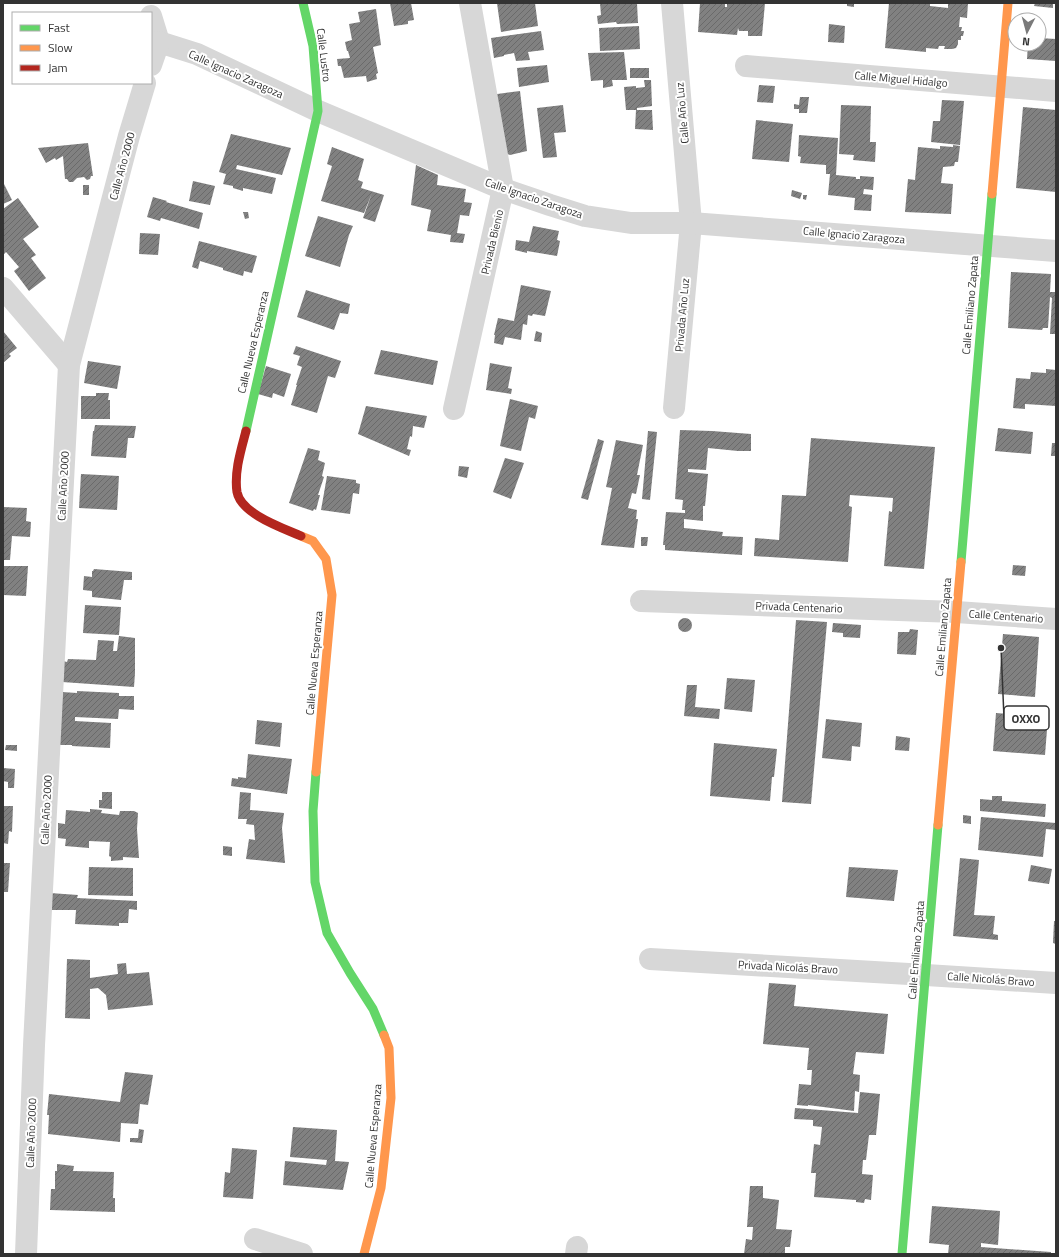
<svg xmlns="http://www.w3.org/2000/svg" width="1059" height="1257" viewBox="0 0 1059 1257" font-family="'Titillium Web',sans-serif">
	<defs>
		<pattern id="building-hatch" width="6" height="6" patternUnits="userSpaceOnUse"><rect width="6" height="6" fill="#818181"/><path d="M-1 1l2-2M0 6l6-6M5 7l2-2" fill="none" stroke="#6a6a6a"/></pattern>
	</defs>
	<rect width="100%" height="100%" fill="#fff"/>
	<g fill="url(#building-hatch)">
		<polygon points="390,3 411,3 414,20 408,21 408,24 394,26"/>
		<polygon points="497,3 535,3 538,26 501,32"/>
		<polygon points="600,3 637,3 638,23 617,24 616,22 598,24 597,16 601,15"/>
		<polygon points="700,3 725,3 725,7 727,7 727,3 765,3 762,36 748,36 748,31 739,31 738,28 737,35 698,32"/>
		<polygon points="847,3 854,3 854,7 847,6"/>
		<polygon points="889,3 930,3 930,6 948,8 948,3 968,3 967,18 960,17 959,27 962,27 961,31 964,31 963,36 961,36 961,40 958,40 958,44 956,48 952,49 944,49 945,46 939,46 938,49 926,48 926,52 885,48"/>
		<polygon points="1035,3 1053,3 1053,8 1034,6"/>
		<polygon points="376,9 381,45 373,47 378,73 376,74 377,79 367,82 366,76 344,78 341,66 338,66 337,59 350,58 348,51 347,51 345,42 352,40 349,24 360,22 358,12"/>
		<polygon points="829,24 845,26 844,43 828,42"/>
		<polygon points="639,26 640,49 600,51 599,28"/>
		<polygon points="541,31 544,50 528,52 530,60 516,61 514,53 504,55 504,56 494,58 491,38"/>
		<polygon points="1039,38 1056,39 1056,61 1027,59 1028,44 1039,44"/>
		<polygon points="624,52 627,80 612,80 613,86 603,88 603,80 591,81 588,53"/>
		<polygon points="547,65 549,82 519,87 517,68"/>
		<rect x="630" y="68" width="19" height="10"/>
		<polygon points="644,80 651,80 652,106 637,108 637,110 626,110 624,87 636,86 636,88 645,87"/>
		<polygon points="759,85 775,86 773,103 757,102"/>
		<polygon points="520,91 527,151 510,155 499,151 490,95"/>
		<polygon points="800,97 809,97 807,113 799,113 799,109 794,109 794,104 799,105"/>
		<polygon points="942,100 964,101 960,145 931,142 933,121 940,121"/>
		<polygon points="563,105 566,132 554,133 557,157 543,158 537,108"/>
		<polygon points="841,105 871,106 870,142 876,142 875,162 853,160 854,155 839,154"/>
		<polygon points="1023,107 1056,110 1056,192 1016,188"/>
		<polygon points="636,110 652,110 653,130 635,129"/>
		<polygon points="756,120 793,124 789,162 752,159"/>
		<polygon points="231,134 291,148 282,175 237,165 236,169 276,178 272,194 243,188 243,191 233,188 233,186 223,184 226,174 219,172"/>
		<polygon points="799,135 838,138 836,175 856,177 856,179 860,179 860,176 874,177 873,190 864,189 863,194 872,195 871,211 854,210 855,198 828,195 830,174 826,174 826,165 800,163 801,157 798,156"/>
		<polygon points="88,143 93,176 91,176 90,179 87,180 84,177 77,178 73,182 69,182 67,179 65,179 63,156 56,160 55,158 46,163 38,148"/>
		<polygon points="953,145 960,146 958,162 955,162 954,166 943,167 941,183 953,184 951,214 905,212 908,179 915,180 918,147 940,149 940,146 953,147"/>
		<polygon points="332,147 364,159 358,180 363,182 361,188 384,195 375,222 363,218 372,193 364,213 321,201 332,166 327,164"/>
		<polygon points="416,165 438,175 437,185 466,189 464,202 472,203 469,216 460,215 457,233 465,234 463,243 450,242 451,235 427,231 431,210 411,205"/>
		<polygon points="193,181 215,186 210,205 189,201"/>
		<polygon points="3,182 12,200 3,204"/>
		<rect x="83" y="185" width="6" height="10"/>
		<polygon points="792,190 802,193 800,199 791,196"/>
		<polygon points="803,195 807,195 806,200 803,199"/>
		<polygon points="153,197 167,201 166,202 203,213 199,229 161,218 160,221 147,217"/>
		<polygon points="18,198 39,227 23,239 36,255 31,258 46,278 29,291 14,271 19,267 6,252 3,255 3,209"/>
		<polygon points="243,212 248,212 249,218 245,219"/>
		<polygon points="318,216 353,226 349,235 340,267 305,256"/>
		<polygon points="533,226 559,231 557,240 560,241 557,256 527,251 527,253 515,250 516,240 529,242"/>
		<polygon points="140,233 160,234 158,255 139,254"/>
		<polygon points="199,241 257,256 252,273 244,271 243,276 223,270 223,268 200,261 198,269 192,267"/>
		<polygon points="1011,272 1051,274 1050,292 1056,292 1056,334 1050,334 1052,298 1050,297 1048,328 1043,328 1042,330 1008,328"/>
		<polygon points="521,285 551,291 545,316 533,314 532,316 528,315 527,325 523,324 521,340 505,337 503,345 494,343 495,335 494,335 498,318 514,321"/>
		<polygon points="306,290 350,304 348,314 340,313 334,330 297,317"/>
		<polygon points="3,331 17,348 9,354 11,356 3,363"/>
		<polygon points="536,331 542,333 541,342 534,341"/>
		<polygon points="296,346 341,361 335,378 328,376 317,413 291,405 297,385 296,385 302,367 297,365 300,356 293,354"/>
		<polygon points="381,350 438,361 433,385 374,374"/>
		<polygon points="88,361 121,366 117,389 84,383"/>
		<polygon points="490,363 512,367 508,388 512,389 511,394 486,390"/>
		<polygon points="266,366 291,374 284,397 273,393 272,398 258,394"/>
		<polygon points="1046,369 1056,370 1056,406 1025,404 1025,409 1013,408 1016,378 1030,379 1031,372 1046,373"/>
		<polygon points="96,393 109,393 108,400 110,400 110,419 81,419 81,396 96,396"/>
		<polygon points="510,399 538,406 535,419 529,417 521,451 500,446"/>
		<polygon points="366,406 427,416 424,428 413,426 412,437 410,436 407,449 411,450 409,456 358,434"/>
		<polygon points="95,425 136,426 134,438 128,438 126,458 91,456 93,431 94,431"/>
		<polygon points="998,428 1033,432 1031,454 995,451"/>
		<polygon points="680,430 712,431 751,434 751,451 738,451 708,448 706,470 688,469 688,472 708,474 705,506 703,506 703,521 684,519 684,528 723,532 722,536 743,537 742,555 665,550 665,545 663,545 666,512 685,513 685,510 682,510 683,500 675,499"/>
		<polygon points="648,431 657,432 650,500 642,499"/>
		<polygon points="811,438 935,447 924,569 884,566 889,511 892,512 893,498 850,495 849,506 852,507 848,562 754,556 755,538 779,540 782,495 806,496"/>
		<polygon points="598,439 604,441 588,500 581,498"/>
		<polygon points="616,440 643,445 637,475 640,475 636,494 632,493 628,508 637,510 636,519 638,519 634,548 601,545 612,488 606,487"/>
		<polygon points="1052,443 1056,443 1056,456 1051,456"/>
		<polygon points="308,448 320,451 318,460 325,463 322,476 324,477 318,495 320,495 316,510 314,509 313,511 289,503"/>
		<polygon points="505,458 524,463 511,499 493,492"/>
		<polygon points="459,466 469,467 467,478 458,476"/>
		<polygon points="81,474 119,476 117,510 79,508"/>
		<polygon points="327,476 356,480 356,483 360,484 359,494 353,493 350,514 321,510"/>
		<polygon points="3,507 27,508 26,521 31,522 30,537 12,536 10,560 3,560"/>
		<polygon points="641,537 648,537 647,546 641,546"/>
		<polygon points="1013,565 1026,566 1025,576 1012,575"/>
		<polygon points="3,566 28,566 26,596 3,595"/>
		<polygon points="94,569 132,572 132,580 124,580 121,600 92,597 92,591 83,590 84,576 92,577 92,571 93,571"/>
		<polygon points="85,605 121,607 119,635 83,633"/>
		<circle cx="685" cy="625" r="7"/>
		<polygon points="796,620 827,622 811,804 782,802"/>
		<polygon points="833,623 861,625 860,638 843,637 843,633 832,632"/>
		<polygon points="910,629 918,630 916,655 897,654 898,632 909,632"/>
		<polygon points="1003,634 1039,637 1035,697 998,694"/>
		<polygon points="119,636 135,638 135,673 134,687 62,682 63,661 67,662 68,659 96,660 98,640 114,641 113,651 117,651"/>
		<polygon points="727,678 755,680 752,712 724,709"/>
		<polygon points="687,685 697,685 695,707 720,709 719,719 684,716"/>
		<polygon points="77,691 119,693 119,696 134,696 134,710 119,709 118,719 75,717 75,721 111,723 110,748 72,746 72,745 59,745 62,692 77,693"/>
		<polygon points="996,713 1048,717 1045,755 993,751"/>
		<polygon points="826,719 862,723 860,747 852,746 851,761 822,758"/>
		<polygon points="257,720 282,723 280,747 255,744"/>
		<polygon points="896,736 910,738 909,751 895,750"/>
		<polygon points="714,743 777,749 774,777 772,777 770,801 710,796"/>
		<polygon points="6,745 17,745 17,751 5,750"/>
		<polygon points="248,754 292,759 287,794 231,786 232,778 238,779 238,777 246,778"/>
		<polygon points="3,768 15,769 14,788 8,788 8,782 3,781"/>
		<polygon points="102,792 112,792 112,809 99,808 99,800 102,800"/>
		<polygon points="240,792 251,793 250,810 284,813 282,828 285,863 246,859 249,839 255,840 254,825 246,824 247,819 238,819"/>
		<polygon points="992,796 1002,796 1002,801 1046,804 1045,817 980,811 980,799 992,800"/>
		<polygon points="3,806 13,806 12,832 9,831 8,844 3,843"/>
		<polygon points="90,809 102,810 101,813 119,815 120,811 134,811 138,813 137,829 139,858 123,857 123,860 111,861 111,857 109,856 110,842 89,841 89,848 65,846 66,839 58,838 58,823 65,824 66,810 90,812"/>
		<polygon points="963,815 971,816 971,824 963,823"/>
		<polygon points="981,817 1056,823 1056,830 1046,829 1043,857 978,850"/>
		<polygon points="223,846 232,847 232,856 223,855"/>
		<polygon points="960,858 979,860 974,915 995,916 993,934 998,935 998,940 953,936"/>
		<polygon points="3,863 10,863 8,892 3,892"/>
		<polygon points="1031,865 1052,869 1049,884 1028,881"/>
		<polygon points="89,867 133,868 133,896 88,895"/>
		<polygon points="849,867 898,870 894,901 846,897"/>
		<polygon points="50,893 78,895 77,898 137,901 137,910 129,909 128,923 119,923 119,926 75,924 76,910 49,910"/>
		<polygon points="1054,921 1056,921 1056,944 1053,943"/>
		<polygon points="67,959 90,960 90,978 118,974 117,964 126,963 127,974 149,972 153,1005 108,1010 106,995 98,988 90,989 90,1019 65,1018"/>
		<polygon points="769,983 796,985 794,1006 888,1014 884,1054 856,1052 853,1074 860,1075 859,1092 855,1091 854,1111 808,1105 808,1106 797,1105 799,1084 811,1085 812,1070 807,1070 809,1048 763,1044"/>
		<polygon points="125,1072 153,1075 148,1105 140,1104 138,1124 121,1123 120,1142 48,1134 49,1115 47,1115 49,1094 120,1102"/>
		<polygon points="860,1092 880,1094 876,1135 869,1135 866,1160 863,1160 862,1174 873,1175 871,1200 865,1199 864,1203 856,1202 856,1200 814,1197 816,1173 811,1173 814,1144 820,1145 822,1127 813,1126 813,1120 794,1119 795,1108 858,1113"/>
		<polygon points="293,1127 337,1130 335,1161 349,1162 343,1190 283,1185 285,1161 326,1165 327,1160 290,1157"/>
		<polygon points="139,1129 144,1130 142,1143 130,1142 130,1138 138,1138"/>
		<polygon points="232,1148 257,1150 253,1199 223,1197 225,1172 230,1173"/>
		<polygon points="57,1164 74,1166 73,1171 114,1172 113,1198 115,1198 115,1212 50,1210 51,1189 55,1189 55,1171 57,1171"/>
		<polygon points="750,1186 763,1186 763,1198 779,1200 776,1229 792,1230 790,1247 785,1247 785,1254 744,1254 746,1239 752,1240 753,1227 747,1227"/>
		<polygon points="932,1206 1000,1211 998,1245 981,1243 981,1247 1051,1252 1051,1254 948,1254 949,1245 929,1243"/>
	</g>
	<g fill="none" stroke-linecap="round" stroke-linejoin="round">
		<g stroke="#d7d7d7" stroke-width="22">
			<polyline points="672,3 691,223 674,408"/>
			<polyline points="151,16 159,42"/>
			<polyline points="159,42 197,54 318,111 503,189 550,205 585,216 631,223 691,223 1056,251"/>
			<polyline points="151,65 159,42"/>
			<polyline points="746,66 1056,91"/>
			<polyline points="3,288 69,365"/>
			<polyline points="454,409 503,189 470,3"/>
			<polyline points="641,601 956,612 1056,619"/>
			<polyline points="650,959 926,975 1056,983"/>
			<polyline points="255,1239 302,1254"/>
			<polyline points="26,1254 34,1045 69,365 129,136 145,83"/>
			<polyline points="576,1254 577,1247"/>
		</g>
		<g stroke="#63d668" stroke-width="9">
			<polyline points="246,431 318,111 313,46 303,3"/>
			<polyline points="961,562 992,194"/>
			<polyline points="316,772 313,811 315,882 327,933 350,973 373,1009 384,1035"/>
			<polyline points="902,1254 938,825"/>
		</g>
		<g stroke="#ff974d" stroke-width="9">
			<polyline points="992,194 1008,3"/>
			<polyline points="301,536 313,541 326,559 332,595 316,772"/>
			<polyline points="938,825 961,562"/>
			<polyline points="364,1254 381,1188 391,1098 389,1048 384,1035"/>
		</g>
		<path stroke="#b3261e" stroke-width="9" d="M246 431C241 450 234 472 237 492 241 514 283 528 301 536"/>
	</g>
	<g text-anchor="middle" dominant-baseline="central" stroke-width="4" stroke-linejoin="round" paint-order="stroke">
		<g font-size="11" fill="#333" stroke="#fff">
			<text transform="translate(324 55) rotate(83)">Calle Lustro</text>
			<text transform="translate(236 74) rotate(24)">Calle Ignacio Zaragoza</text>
			<text transform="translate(901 79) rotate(5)">Calle Miguel Hidalgo</text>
			<text transform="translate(682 113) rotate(-95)">Calle Año Luz</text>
			<text transform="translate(122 166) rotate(-75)">Calle Año 2000</text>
			<text transform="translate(534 198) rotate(19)">Calle Ignacio Zaragoza</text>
			<text transform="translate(854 235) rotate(5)">Calle Ignacio Zaragoza</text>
			<text transform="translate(492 242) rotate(-77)">Privada Bienio</text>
			<text transform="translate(970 305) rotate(-85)">Calle Emiliano Zapata</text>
			<text transform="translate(682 315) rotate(-85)">Privada Año Luz</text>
			<text transform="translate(253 342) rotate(-77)">Calle Nueva Esperanza</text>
			<text transform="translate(63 486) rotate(-87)">Calle Año 2000</text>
			<text transform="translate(799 607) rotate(2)">Privada Centenario</text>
			<text transform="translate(1006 616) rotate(4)">Calle Centenario</text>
			<text transform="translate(943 627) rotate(-85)">Calle Emiliano Zapata</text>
			<text transform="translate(314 663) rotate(-85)">Calle Nueva Esperanza</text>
			<text transform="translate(46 810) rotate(-87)">Calle Año 2000</text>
			<text transform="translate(916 950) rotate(-85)">Calle Emiliano Zapata</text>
			<text transform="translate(788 967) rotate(3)">Privada Nicolás Bravo</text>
			<text transform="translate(991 979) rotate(4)">Calle Nicolás Bravo</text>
			<text transform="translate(31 1133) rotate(-88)">Calle Año 2000</text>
			<text transform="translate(373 1136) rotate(-85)">Calle Nueva Esperanza</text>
		</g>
	</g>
	<path fill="none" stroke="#333" stroke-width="1.5" d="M1001 648L1004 718"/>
	<circle fill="#333" stroke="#fff" stroke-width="1.5" cx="1001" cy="648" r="4"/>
	<rect fill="#fff" stroke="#333" stroke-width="1.5" x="1004" y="706" width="45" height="24" rx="4"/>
	<g font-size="12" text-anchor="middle" font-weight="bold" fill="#333">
		<text x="1026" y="723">OXXO</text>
	</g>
	<rect width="1059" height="1257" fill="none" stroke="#333333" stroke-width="8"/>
	<rect x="12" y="12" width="140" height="72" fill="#ffffff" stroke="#adadad"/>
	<rect x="20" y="25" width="20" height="6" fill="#63d668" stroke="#adadad"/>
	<text x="48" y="32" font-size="12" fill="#333333">Fast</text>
	<rect x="20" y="45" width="20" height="6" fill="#ff974d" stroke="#adadad"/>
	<text x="48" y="52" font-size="12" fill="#333333">Slow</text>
	<rect x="20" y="65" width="20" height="6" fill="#b3261e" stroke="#adadad"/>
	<text x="48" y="72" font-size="12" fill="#333333">Jam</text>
	<g transform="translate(1027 32) rotate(186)"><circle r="19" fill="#ffffff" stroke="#adadad"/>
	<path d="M0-3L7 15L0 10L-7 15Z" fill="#7a7a7a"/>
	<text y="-6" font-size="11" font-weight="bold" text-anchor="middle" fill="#333333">N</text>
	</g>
</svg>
